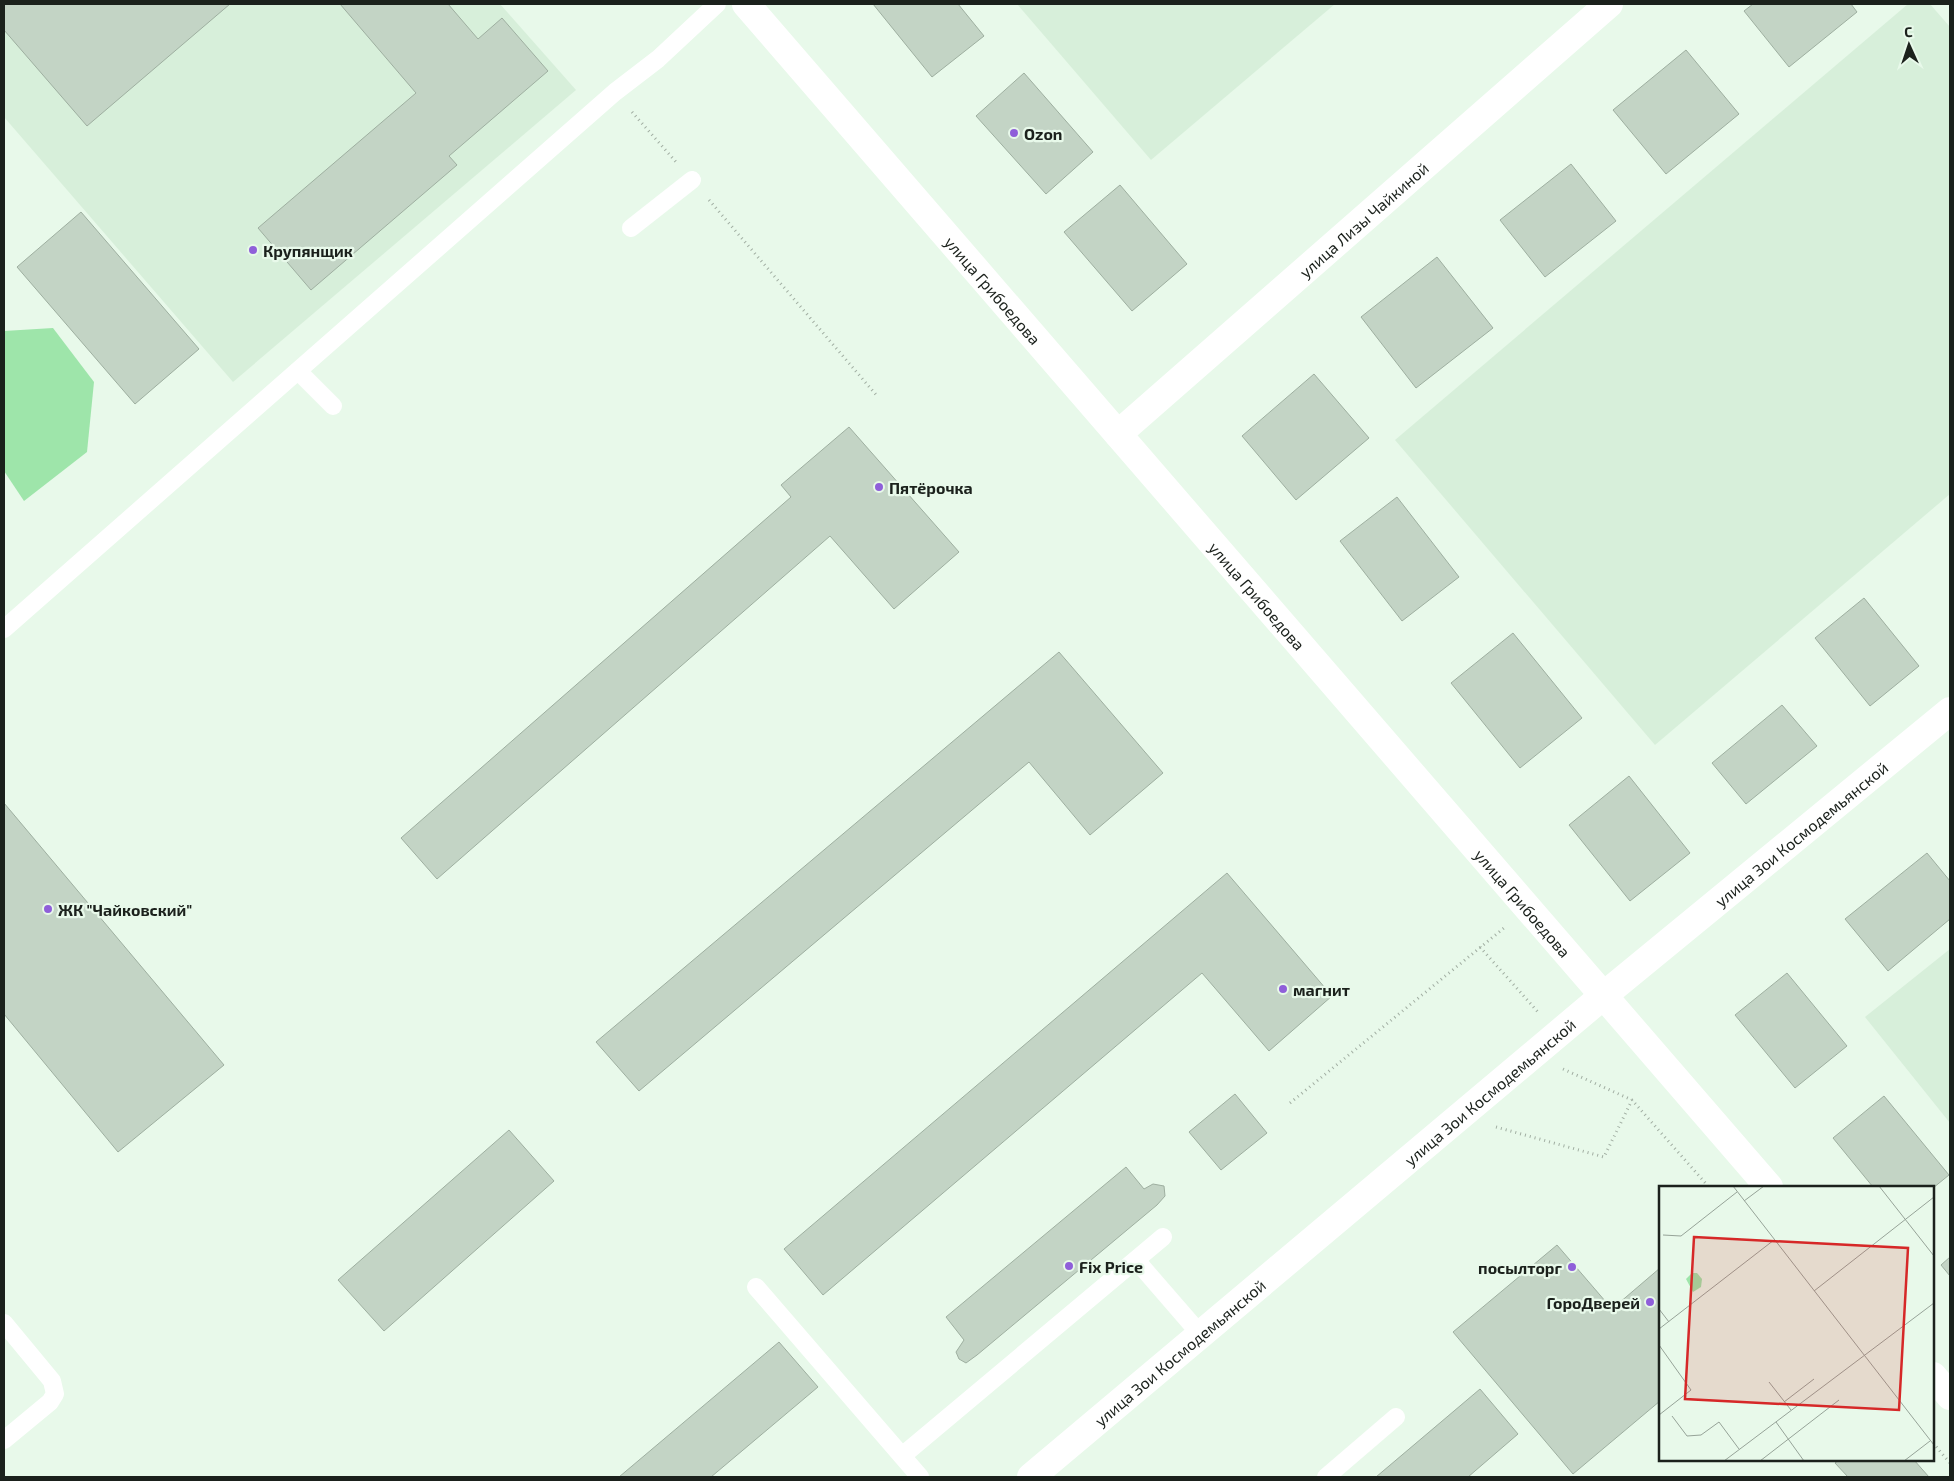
<svg xmlns="http://www.w3.org/2000/svg" width="1954" height="1481" viewBox="0 0 1954 1481" font-family="'Exo 2',sans-serif">
	<rect width="100%" height="100%" fill="#e8f9ea"/>
	<g fill="#d7efda">
		<polygon points="4,4 500,4 576,90 233,382 4,117"/>
		<polygon points="1017,4 1335,4 1151,160"/>
		<polygon points="1908,4 1930,4 1950,27 1950,494 1655,745 1395,440"/>
		<polygon points="1950,949 1950,1123 1865,1017"/>
	</g>
	<polygon fill="#9ee5aa" points="53,328 94,382 87,452 24,501 4,471 4,331"/>
	<g fill="#c3d4c5" stroke="#9eafa0">
		<polygon points="4,4 230,4 87,126 4,30"/>
		<polygon points="340,4 448,4 478,39 502,18 548,71 449,156 457,165 311,290 258,228 416,93"/>
		<polygon points="873,4 958,4 984,36 932,77"/>
		<polygon points="1753,4 1851,4 1857,12 1789,67 1744,11"/>
		<polygon points="1686,50 1739,114 1666,174 1613,110"/>
		<polygon points="1024,73 1093,152 1046,194 976,116"/>
		<polygon points="1571,164 1616,221 1545,277 1500,220"/>
		<polygon points="1120,185 1187,264 1132,311 1064,232"/>
		<polygon points="81,212 199,349 135,404 17,267"/>
		<polygon points="1437,257 1493,328 1416,388 1361,317"/>
		<polygon points="1314,374 1369,438 1296,500 1242,436"/>
		<polygon points="849,427 959,552 894,609 830,536 437,879 401,838 791,497 781,485"/>
		<polygon points="1397,497 1459,577 1402,621 1340,541"/>
		<polygon points="1864,598 1919,666 1870,706 1815,638"/>
		<polygon points="1513,633 1582,718 1520,768 1451,683"/>
		<polygon points="1059,652 1163,773 1090,835 1029,762 639,1091 596,1042"/>
		<polygon points="1782,705 1817,746 1746,804 1712,763"/>
		<polygon points="1629,776 1690,853 1630,901 1569,825"/>
		<polygon points="4,803 224,1065 118,1152 4,1014"/>
		<polygon points="1927,853 1950,881 1950,919 1888,971 1845,919"/>
		<polygon points="1227,873 1332,996 1269,1051 1202,973 823,1295 784,1249"/>
		<polygon points="1787,973 1847,1046 1795,1088 1735,1015"/>
		<polygon points="1235,1094 1267,1133 1221,1170 1189,1132"/>
		<polygon points="1884,1096 1949,1175 1933,1188 1873,1187 1833,1138"/>
		<polygon points="509,1130 554,1181 384,1331 338,1280"/>
		<polygon points="1126,1167 1144,1189 1153,1184 1164,1186 1165,1196 1157,1205 977,1355 966,1363 959,1359 956,1352 964,1340 946,1317"/>
		<polygon points="1557,1245 1612,1309 1660,1268 1660,1401 1573,1474 1453,1332"/>
		<polygon points="1950,1257 1950,1276 1941,1265"/>
		<polygon points="779,1342 818,1387 711,1477 619,1477"/>
		<polygon points="1480,1389 1518,1434 1468,1477 1376,1477"/>
		<polygon points="1839,1460 1914,1460 1929,1477 1848,1477 1835,1463"/>
	</g>
	<g fill="none" stroke-linecap="round" stroke-linejoin="round">
		<g stroke="#a1aea2" stroke-width="3" stroke-dasharray="1 4" stroke-linecap="butt">
			<polyline points="632,112 676,162"/>
			<polyline points="709,200 878,397"/>
			<polyline points="1480,947 1538,1012"/>
			<polyline points="1563,1069 1632,1100 1709,1187"/>
			<polyline points="1290,1103 1504,928"/>
			<polyline points="1496,1127 1604,1157 1632,1100"/>
			<polyline points="1933,1443 1950,1463"/>
		</g>
		<g stroke="#fff" stroke-width="18">
			<polyline points="631,228 692,180"/>
			<polyline points="298,371 333,406"/>
			<polyline points="4,629 615,92 658,59 717,4"/>
			<polyline points="1136,1260 1201,1335"/>
			<polyline points="756,1287 920,1477"/>
			<polyline points="4,1323 52,1381 55,1394 50,1402 4,1440"/>
			<polyline points="902,1456 1163,1237"/>
			<polyline points="1326,1477 1396,1417"/>
		</g>
		<g stroke="#fff" stroke-width="28">
			<path id="s1" d="M1118 434 1609 4"/>
			<path id="s2" d="M1603 996 1950 711"/>
		</g>
		<g stroke="#fff" stroke-width="28">
			<path id="s3" d="M746 4 1769 1187"/>
			<polyline points="1933,1376 1950,1396"/>
			<path id="s4" d="M1031 1477 1603 996"/>
		</g>
	</g>
	<g fill="#8f5fd9" stroke="#e8f9ea" stroke-width="2">
		<circle cx="1014" cy="133" r="5"/>
		<circle cx="253" cy="250" r="5"/>
		<circle cx="879" cy="487" r="5"/>
		<circle cx="48" cy="909" r="5"/>
		<circle cx="1283" cy="989" r="5"/>
		<circle cx="1069" cy="1266" r="5"/>
		<circle cx="1572" cy="1267" r="5"/>
		<circle cx="1650" cy="1302" r="5"/>
	</g>
	<g text-anchor="middle" dominant-baseline="central" stroke-width="4.5" stroke-linejoin="round" paint-order="stroke">
		<g font-size="16" font-weight="bold" fill="#1b211c" stroke="#e8f9ea" text-anchor="start">
			<text x="1024" y="133">Ozon</text>
			<text x="263" y="250">Крупянщик</text>
			<text x="889" y="487">Пятёрочка</text>
			<text x="58" y="909">ЖК "Чайковский"</text>
			<text x="1293" y="989">магнит</text>
			<text x="1079" y="1266">Fix Price</text>
			<text x="1562" y="1267" text-anchor="end">посылторг</text>
			<text x="1640" y="1302" text-anchor="end">ГороДверей</text>
		</g>
		<g font-size="16" fill="#1b211c" stroke="#e8f9ea">
			<text stroke="none"><textPath href="#s1" startOffset="326">улица Лизы Чайкиной</textPath></text>
			<text stroke="none"><textPath href="#s3" startOffset="378">улица Грибоедова</textPath></text>
			<text stroke="none"><textPath href="#s3" startOffset="782">улица Грибоедова</textPath></text>
			<text stroke="none"><textPath href="#s2" startOffset="256">улица Зои Космодемьянской</textPath></text>
			<text stroke="none"><textPath href="#s3" startOffset="1188">улица Грибоедова</textPath></text>
			<text stroke="none"><textPath href="#s4" startOffset="599">улица Зои Космодемьянской</textPath></text>
			<text stroke="none"><textPath href="#s4" startOffset="194">улица Зои Космодемьянской</textPath></text>
		</g>
	</g>
	<g transform="translate(1659 1186)">
		<rect width="275" height="275" fill="#e8f9ea"/>
		<path d="M33 87H38L43 93 42 101 34 106 27 93Z" fill="#9ee5aa"/>
		<path fill="none" stroke="#96a398" stroke-width="1" d="M74 0 275 259M220 0 275 70M85 15 105 0M4 49 22 50 78 6M155 105 275 11M0 123 10 136M0 143 115 54M0 159 32 204 0 229M110 196 132 224M125 216 155 193M13 230 28 250 42 249 60 236 80 263M117 236 145 275M65 275 275 117M101 275 180 214M245 275 271 255"/>
		<path fill="#d62828" fill-opacity="0.15" stroke="#d62828" stroke-width="2.5" d="M35 51 249 62 240 224 26 213Z"/>
		<rect width="275" height="275" fill="none" stroke="#1b211c" stroke-width="2.5"/>
	</g>
	<rect width="1954" height="1481" fill="none" stroke="#1b211c" stroke-width="10"/>
	<g transform="translate(1909 45) rotate(357)" stroke="#e8f9ea" stroke-width="4" paint-order="stroke">
	<path d="M0-4L9 19L0 12L-9 19Z" fill="#1b211c"/>
	<text y="-8" font-size="14" font-weight="bold" text-anchor="middle" fill="#1b211c">С</text>
	</g>
</svg>
